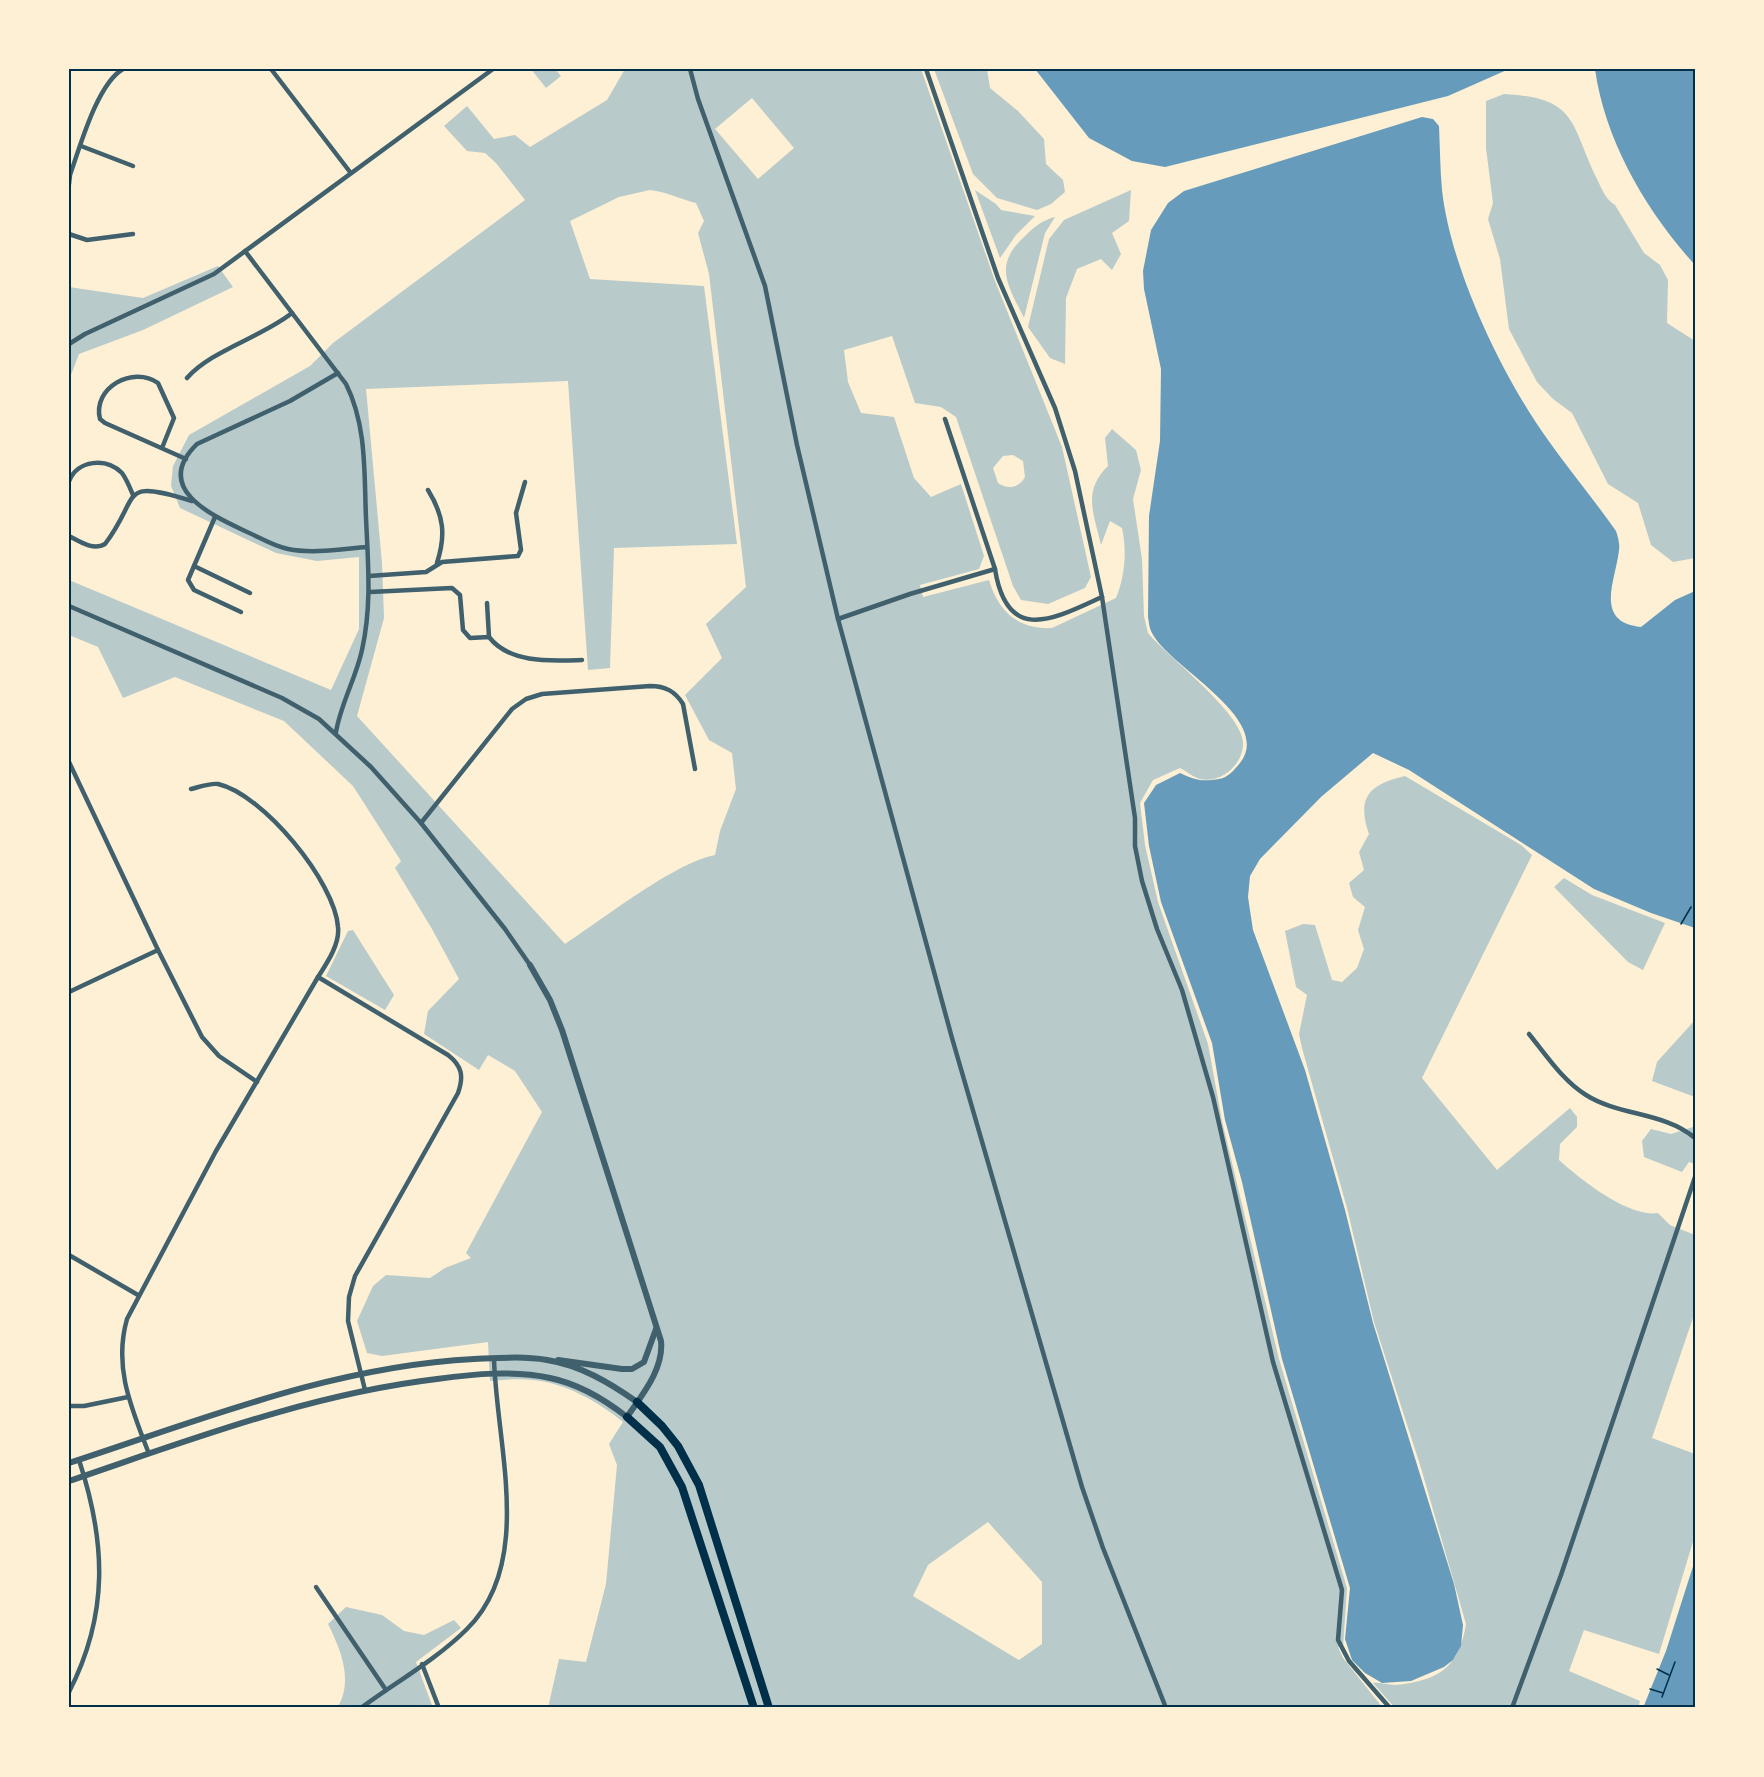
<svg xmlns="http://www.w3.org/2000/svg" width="1764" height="1777" viewBox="0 0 1764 1777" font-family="Figtree,sans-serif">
	<rect width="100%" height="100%" fill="#fdf0d5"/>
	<g fill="#b9caca" fill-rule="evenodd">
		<polygon points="531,69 555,69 561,76 546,88"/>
		<path d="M625 69H921L995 281 1062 447 1091 577 1085 588 1048 604 1021 600 1013 586 956 417 941 407 915 403 892 336 844 350 848 382 861 413 894 417 914 478 931 497 961 484 984 556 979 569 920 585 923 597 989 580C998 611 1018 630 1052 628L1116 598C1125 576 1127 551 1122 528L1110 521 1101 545C1094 514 1082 491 1108 466L1105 438 1112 429 1136 450 1141 470 1133 499 1142 559 1144 616 1148 633C1170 659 1241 712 1243 742 1244 764 1221 784 1200 779 1193 777 1186 771 1180 768L1153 780 1140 803 1145 845 1158 902 1208 1044 1222 1121 1279 1359 1347 1588 1343 1647H1338L1343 1658 1383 1708H548L559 1659 586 1662 606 1584 617 1465 609 1444 623 1422C599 1402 565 1383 533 1380 519 1378 504 1380 490 1381L488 1342 382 1356 367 1353 357 1321 373 1286 386 1275 430 1278 445 1268 471 1258 466 1253 542 1112 515 1071 488 1055 479 1070 424 1034 428 1011 459 979 432 929 395 868 401 861 353 786 284 721 175 677 123 698 98 647 69 635V580L331 690 359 629V557L317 561 276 553 180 508 171 486 173 466 189 435 310 366 333 343 525 200 496 163 485 153 467 151 444 126 467 106 494 139 515 135 530 147 607 100ZM752 98 794 148 758 179 715 129ZM650 190C667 192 680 199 696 203L704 221 698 233 709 274 746 587 706 624 722 658 685 695 709 740 732 753 736 789 720 831 715 855C674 863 603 919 565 944L357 716 384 618 382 563 366 389 568 381 588 670 610 668 614 548 737 544 704 286 590 279 570 221 619 197ZM1013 455 1023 461 1025 477C1019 488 1008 490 998 483L993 468 1003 456ZM988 1522 1042 1582V1644L1019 1660 913 1596 928 1565Z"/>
		<polygon points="934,69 987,69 990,88 1018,111 1044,139 1046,164 1063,180 1065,192 1051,204 1037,210 997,198 973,174"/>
		<path d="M1504 94C1578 98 1570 123 1597 179 1602 189 1605 199 1615 205L1644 253 1660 265 1668 280 1667 323 1695 341V558L1673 562 1651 545 1638 503 1608 484 1572 413 1553 399 1537 382 1509 329 1500 259 1488 219 1493 203 1486 148V101Z"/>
		<polygon points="975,190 996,204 1001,210 1035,216 1016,235 1000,258"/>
		<polygon points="1131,190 1129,221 1112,233 1121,254 1112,270 1101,259 1077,269 1066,298 1065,364 1050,358 1028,327 1049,239 1064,220"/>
		<path d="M1055 217 1045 233 1024 318C1008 285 993 266 1024 237 1033 228 1042 220 1055 217Z"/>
		<polygon points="218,266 233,287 143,330 79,354 69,380 69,287 143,298"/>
		<path d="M1405 776 1521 845 1532 855 1422 1078 1497 1170 1570 1108 1577 1117V1127L1560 1144 1559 1160C1580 1179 1629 1218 1658 1213L1670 1225 1695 1235V1312L1652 1438 1695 1454V1535L1659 1654 1584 1630 1569 1671 1640 1701 1638 1708H1395L1373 1683C1379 1682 1387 1685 1395 1685 1439 1681 1459 1667 1466 1624L1421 1468 1374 1322 1347 1208 1302 1048 1299 1034 1307 995 1296 987 1285 931 1303 924 1315 925 1332 980 1342 982 1357 968 1364 949 1358 930 1365 907 1353 897 1349 883 1364 870 1359 852 1369 834C1356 797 1370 784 1405 776Z"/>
		<polygon points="1564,878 1592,895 1665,923 1643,970 1628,962 1554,887"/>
		<polygon points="353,930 394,995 385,1010 326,976 348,931"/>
		<polygon points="1695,1020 1695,1097 1652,1081 1657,1062"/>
		<polygon points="1695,1119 1695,1164 1689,1162 1682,1172 1644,1157 1642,1141 1651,1129 1671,1134 1693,1127"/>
		<path d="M346 1607 382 1615 404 1631 424 1635 454 1620 461 1628 416 1662 433 1708H343L339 1705C353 1679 340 1648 328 1624Z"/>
	</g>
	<g fill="#669bbc">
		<polygon points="1035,69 1509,69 1448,96 1165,167 1132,161 1089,138"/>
		<path d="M1595 69H1695V265C1646 211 1605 141 1595 69Z"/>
		<path d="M1422 117 1433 119 1439 126C1440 147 1440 169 1442 190 1450 263 1495 360 1535 421 1560 459 1590 494 1616 531 1618 537 1620 544 1619 550 1616 580 1593 622 1641 627L1675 600 1695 591V928L1651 913 1594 889 1409 770 1373 753 1321 797 1260 859 1250 876 1248 897 1253 930 1305 1070 1345 1210 1373 1323 1454 1584 1463 1625 1461 1646 1453 1660 1444 1667 1411 1681 1382 1683 1365 1673 1352 1660 1345 1639 1350 1588 1282 1359 1242 1182 1225 1120 1212 1043 1161 902 1149 846 1144 803 1156 785 1180 773C1195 780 1202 782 1219 779 1228 778 1234 770 1240 763 1275 718 1166 666 1151 631 1149 627 1149 622 1148 617L1149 516 1160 441 1161 369 1144 289 1143 271 1151 230 1168 203 1184 191Z"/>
		<polygon points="1695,1560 1695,1708 1643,1708 1666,1651"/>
	</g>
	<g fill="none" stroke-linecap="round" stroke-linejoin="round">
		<g stroke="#003049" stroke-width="1.5">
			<polyline points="1681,924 1691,907"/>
			<polyline points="1657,1669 1669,1675"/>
			<polyline points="1650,1689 1663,1693"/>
			<polyline points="1662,1697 1675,1662"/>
		</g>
		<g stroke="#3f606c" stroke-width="4.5">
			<polyline points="271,69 350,172"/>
			<polyline points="690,69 698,99 765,286 797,445 838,619 952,1038 1082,1487 1103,1548 1166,1708"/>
			<polyline points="926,69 998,278 1055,408 1075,471 1102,597 1135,818 1135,846 1142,881 1157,929 1182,990 1213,1097 1273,1362 1342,1590 1338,1640 1349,1661 1390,1708"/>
			<polyline points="81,146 133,166"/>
			<path d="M69 184 70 175C80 147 97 84 123 69"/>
			<polyline points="69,234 87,240 133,234"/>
			<path d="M245 251 346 384C367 426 364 473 366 518 368 563 372 605 362 650 356 678 341 703 336 732"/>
			<polyline points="69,344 85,334 214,274 493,69"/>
			<path d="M338 373 290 401 197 444C152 488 211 515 245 531 259 537 273 546 288 549 313 554 342 549 367 547"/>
			<path d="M187 378C210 351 262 337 292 313"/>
			<path d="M945 419 995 569C1007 645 1054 619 1102 597"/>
			<path d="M162 448 174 418 158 383C133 365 92 388 100 419L105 423 186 459"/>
			<path d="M69 481C78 460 106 457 122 473 127 480 130 488 133 495"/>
			<path d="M428 490C444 516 446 535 437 563"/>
			<polyline points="215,517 188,580 194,590 241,612"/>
			<path d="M69 536C80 542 94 551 105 544 142 495 117 478 192 501"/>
			<polyline points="194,566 250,593"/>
			<polyline points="369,576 426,572 442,562 518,556 521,550 516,513 525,482"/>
			<path d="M370 592 452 588 460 595 463 630 470 638 489 637C510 664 551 661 582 660"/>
			<polyline points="487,603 489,637"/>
			<polyline points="69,606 282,698 319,719 371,767 421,823 505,929 530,965"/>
			<polyline points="838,619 910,594 995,569"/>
			<polyline points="69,762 158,950 202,1037 219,1056 257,1082"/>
			<path d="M191 789C199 787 210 783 218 784 263 794 335 882 338 927 340 944 327 963 318 977"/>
			<path d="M421 823 512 709 526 699 542 694 650 686C665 686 675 691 683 704L695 769"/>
			<polyline points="69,992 158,950"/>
			<path d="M1529 1034C1546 1055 1563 1081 1586 1095 1619 1116 1665 1112 1695 1138"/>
			<polyline points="69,1255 138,1295"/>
			<polyline points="69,1406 84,1406 128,1397"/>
			<path d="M149 1454C132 1409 113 1368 127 1319L216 1151 318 977 448 1055C462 1066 464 1076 458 1093L355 1276 349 1297 348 1321 365 1390"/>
			<polyline points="316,1587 386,1690"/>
			<polyline points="422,1664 439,1708"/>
			<path d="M69 1692C109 1614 106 1542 79 1460"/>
			<path d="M361 1708C396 1682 436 1660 467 1629 535 1562 496 1444 494 1358"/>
			<polyline points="1512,1708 1561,1575 1695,1177"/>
		</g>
		<g stroke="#3f606c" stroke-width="6">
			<polyline points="558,1360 622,1369 632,1369 644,1362 656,1329"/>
			<path d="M69 1463C201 1420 334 1366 474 1359 498 1358 523 1356 547 1360 580 1365 610 1383 637 1402"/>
			<path d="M69 1481C190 1440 310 1394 437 1379 474 1374 514 1370 550 1378 579 1384 604 1399 627 1417 642 1395 664 1369 661 1341L562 1030 550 1000 530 965"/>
		</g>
		<g stroke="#003049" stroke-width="8">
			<polyline points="637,1402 662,1426 678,1446 699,1485 769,1708"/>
			<polyline points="627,1417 660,1447 682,1487 754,1708"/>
		</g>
	</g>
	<rect width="1764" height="1777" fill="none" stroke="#fdf0d5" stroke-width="141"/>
	<rect x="70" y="70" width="1624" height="1636" fill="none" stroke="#003049" stroke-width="2"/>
</svg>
